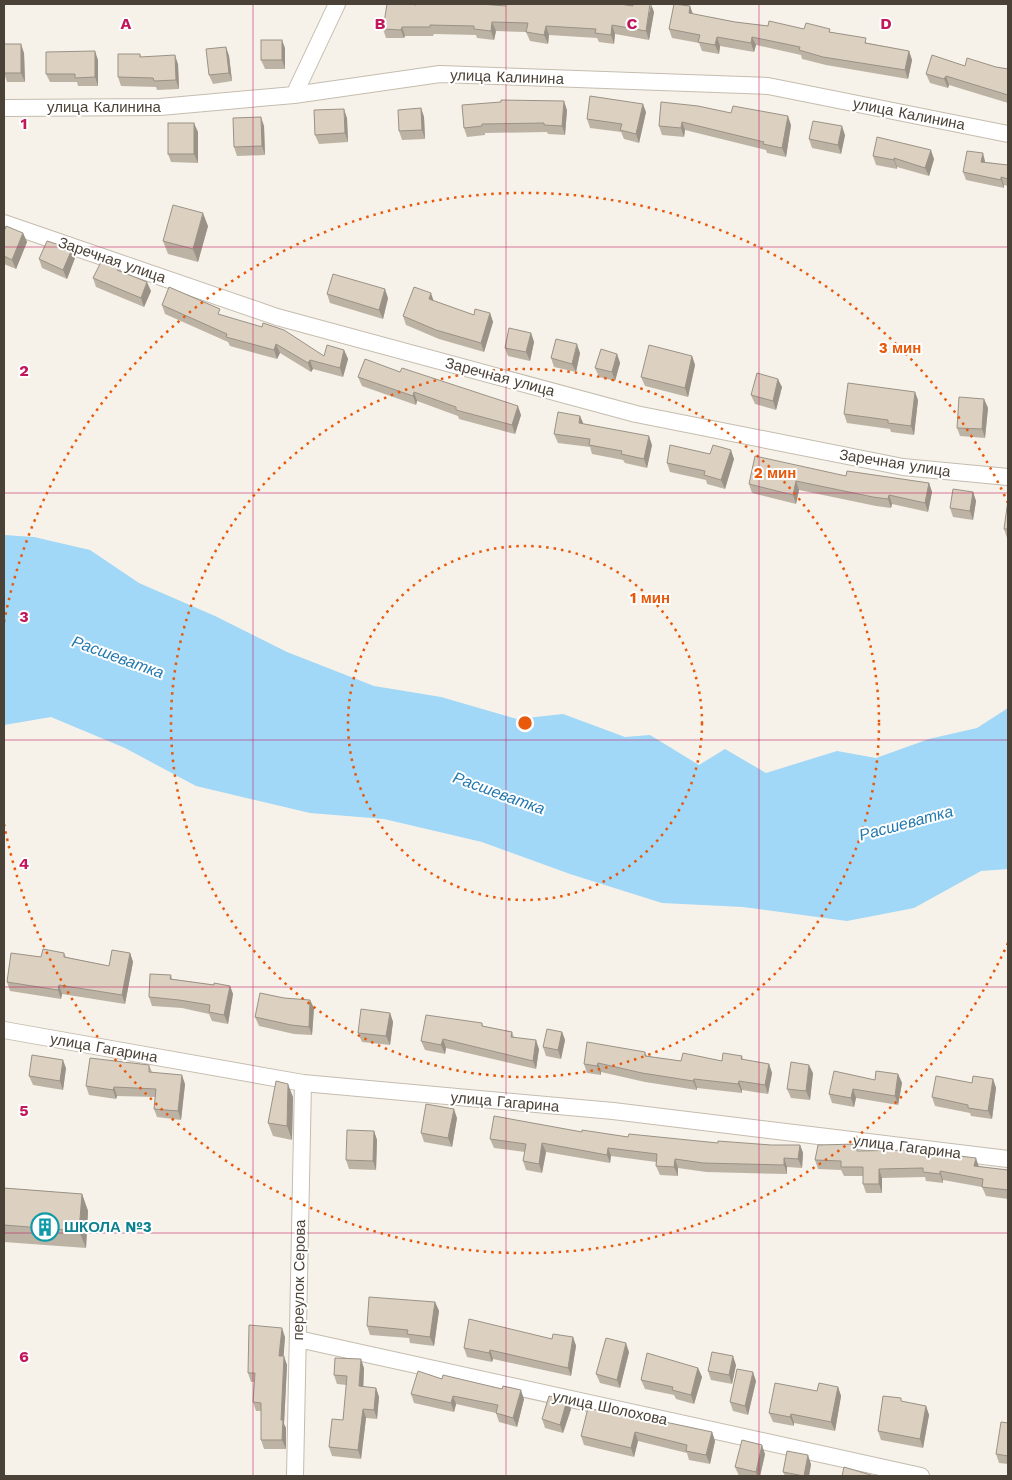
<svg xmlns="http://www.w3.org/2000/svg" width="1012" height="1480" viewBox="0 0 1012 1480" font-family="'Work Sans',sans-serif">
	<rect width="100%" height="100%" fill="#f6f2e9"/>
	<polygon fill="#a1d7f7" points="4,535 34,537 90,550 139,583 215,616 287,652 374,686 441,697 517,719 563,714 625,737 650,735 699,765 725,749 766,773 837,751 876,758 929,739 977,728 1008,708 1008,869 981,871 914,908 847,921 743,907 662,903 570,874 482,842 384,819 310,813 196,786 125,748 51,717 4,725"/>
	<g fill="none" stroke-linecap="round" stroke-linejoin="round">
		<g stroke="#c5bcae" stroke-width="18">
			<g id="minor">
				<polyline points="294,95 337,4"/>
				<polyline points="4,108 160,107 294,95 440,74 768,86 1008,134"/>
				<polyline points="4,223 277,317 636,414 903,467 1008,477"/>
				<polyline points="4,1030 303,1083 613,1111 1008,1159"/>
				<polyline points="298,1339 921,1476"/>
				<polyline points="295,1476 303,1083"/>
			</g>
		</g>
		<use href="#minor" stroke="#fff" stroke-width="16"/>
	</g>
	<g fill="#bdb3a5">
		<polygon points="416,5 506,6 654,12 649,40 615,34 614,44 599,42 597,38 549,35 548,44 530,41 526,32 496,31 494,40 477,38 476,35 434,34 433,36 405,36 404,38 386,38 383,29"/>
		<polygon points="690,6 693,14 735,22 768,26 804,29 831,32 868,43 909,51 912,60 908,79 826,65 802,59 801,55 756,45 754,52 720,46 719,54 702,51 699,43 672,38 669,29"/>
		<polygon points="226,47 229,56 232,81 213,84 209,75"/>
		<polygon points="285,48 285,69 265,69 261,60"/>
		<polygon points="24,53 25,82 7,82 4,73"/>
		<polygon points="140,54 141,57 178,64 179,89 157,90 156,87 121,86 118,77"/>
		<polygon points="98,60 98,86 78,86 77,82 50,82 46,74"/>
		<polygon points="965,66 996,67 1008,69 1008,103 949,85 948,88 930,83 926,74"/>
		<polygon points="462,105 567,110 565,135 548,134 547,132 485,133 485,135 467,137 464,128"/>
		<polygon points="421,108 424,117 425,139 402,140 399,131"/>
		<polygon points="646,112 639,143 624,139 621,132 590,128 587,119"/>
		<polygon points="731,113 791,125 786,157 767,153 766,150 685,130 684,137 662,135 659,126"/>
		<polygon points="347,118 348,142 319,144 315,135"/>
		<polygon points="264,126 265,155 237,156 234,147"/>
		<polygon points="198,132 198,163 171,162 168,154"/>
		<polygon points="845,135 841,154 812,148 809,139"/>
		<polygon points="873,156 934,159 929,176 897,167 897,169 876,165"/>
		<polygon points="985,161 985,162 1008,165 1008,186 1004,185 1004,188 966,180 963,172"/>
		<polygon points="208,226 198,262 168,254 163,241"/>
		<polygon points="4,232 23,233 27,242 16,269 4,264"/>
		<polygon points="75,258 67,279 42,268 39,259"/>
		<polygon points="119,266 121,271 151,291 144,307 96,287 93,278"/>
		<polygon points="327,294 388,298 383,319 330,303"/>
		<polygon points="434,301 474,315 490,313 493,322 484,352 439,339 406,325 403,316"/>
		<polygon points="162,305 222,315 324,356 344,350 348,359 343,377 313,369 311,372 280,353 277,359 230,346 228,342 165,314"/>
		<polygon points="531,333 534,342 530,361 508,356 505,348"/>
		<polygon points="580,353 576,372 554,367 551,358"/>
		<polygon points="617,354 620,363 615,381 599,377 595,368"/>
		<polygon points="692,356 695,365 688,397 645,386 641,377"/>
		<polygon points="400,372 521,415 515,434 459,419 458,416 417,401 416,405 362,386 358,377"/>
		<polygon points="782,387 776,410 755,404 751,395"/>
		<polygon points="984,399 988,408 985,438 960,436 957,428"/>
		<polygon points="918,400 914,435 891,432 890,429 847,423 844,414"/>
		<polygon points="580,416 583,424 652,445 647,468 625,463 623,460 592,454 590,447 558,443 554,434"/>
		<polygon points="734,459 725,489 707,484 706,480 670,472 667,463"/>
		<polygon points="846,476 929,483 932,492 928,512 892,504 891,508 876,506 799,490 796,504 752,493 749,484"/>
		<polygon points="973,492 976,501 973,520 953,517 950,508"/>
		<polygon points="1008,500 1008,538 1007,538 1004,529"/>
		<polygon points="64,953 66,957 109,966 130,953 133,962 125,1004 62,994 61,999 10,991 7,982 41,957"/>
		<polygon points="171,975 172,979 214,985 230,986 233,994 228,1024 212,1021 209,1014 182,1008 152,1006 149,997"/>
		<polygon points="314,1008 312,1035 294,1034 259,1026 255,1017"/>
		<polygon points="390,1013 393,1022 390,1045 362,1042 358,1033"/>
		<polygon points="482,1023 483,1026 512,1032 514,1037 539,1049 536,1069 446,1048 445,1054 425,1050 421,1041"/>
		<polygon points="562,1032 565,1040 561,1059 546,1056 543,1047"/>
		<polygon points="645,1052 647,1056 681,1061 722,1061 742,1056 743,1060 769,1064 772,1073 768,1094 742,1090 742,1093 697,1088 697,1090 645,1082 601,1072 601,1075 587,1073 584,1064"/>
		<polygon points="149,1065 152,1072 185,1084 181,1120 157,1117 154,1109 155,1097 117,1096 116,1099 89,1095 86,1086"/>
		<polygon points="66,1068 63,1090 33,1085 29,1076"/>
		<polygon points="813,1073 810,1100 791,1098 787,1089"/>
		<polygon points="898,1074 902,1083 898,1105 856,1098 854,1107 832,1103 829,1094 875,1080"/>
		<polygon points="993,1079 996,1088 992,1119 971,1116 970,1113 935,1106 932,1097 972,1083"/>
		<polygon points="293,1097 292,1140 273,1136 268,1123"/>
		<polygon points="457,1118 452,1147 424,1142 421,1133"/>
		<polygon points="374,1131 377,1140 376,1170 349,1169 346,1160"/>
		<polygon points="582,1132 628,1137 718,1143 771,1145 800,1145 803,1153 802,1168 787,1167 787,1174 706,1172 678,1168 678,1176 660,1175 656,1166 656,1162 611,1156 610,1163 546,1152 542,1173 526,1170 523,1161 525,1152 494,1148 490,1139"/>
		<polygon points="860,1151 1008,1170 1008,1199 986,1196 982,1187 943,1180 943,1183 926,1181 925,1177 882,1178 882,1193 866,1193 863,1184 863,1176 844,1176 841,1170 818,1169 815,1160"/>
		<polygon points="4,1188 82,1194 88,1211 86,1248 4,1242"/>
		<polygon points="435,1302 439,1311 434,1346 410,1343 409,1338 370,1335 367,1326"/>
		<polygon points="285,1337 283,1356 287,1365 284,1424 286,1428 286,1449 264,1449 261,1440 261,1411 256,1411 253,1402 254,1382 251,1382 248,1373"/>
		<polygon points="573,1337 576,1346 571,1376 493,1359 492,1362 467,1357 464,1348"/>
		<polygon points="629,1352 620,1388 600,1383 596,1374"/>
		<polygon points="736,1365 732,1384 711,1380 708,1371"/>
		<polygon points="364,1368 363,1387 376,1388 379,1397 377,1419 366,1418 361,1459 332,1456 329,1447 343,1420 347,1385 337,1384 334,1375"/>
		<polygon points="698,1368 702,1377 694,1404 676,1399 674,1395 645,1389 641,1380"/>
		<polygon points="442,1379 524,1399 517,1427 499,1422 496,1413 456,1404 454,1412 414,1403 411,1394"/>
		<polygon points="756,1381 748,1415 733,1411 730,1402"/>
		<polygon points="838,1387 841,1396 835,1431 794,1423 794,1426 773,1422 769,1413 817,1391"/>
		<polygon points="567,1400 571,1409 563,1433 545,1428 542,1419"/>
		<polygon points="903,1402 926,1406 929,1415 923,1448 881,1440 878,1431"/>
		<polygon points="622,1416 712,1432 715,1441 710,1464 689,1460 687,1453 638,1441 634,1457 584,1445 581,1436"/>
		<polygon points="1008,1423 1008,1464 999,1463 996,1454"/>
		<polygon points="765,1454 760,1476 739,1476 735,1467"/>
		<polygon points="811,1464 809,1476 785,1476 783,1472"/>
	</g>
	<g fill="#9a9286">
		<polygon points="651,4 654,12 649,40 646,31"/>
		<polygon points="690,6 693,15 689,13"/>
		<polygon points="492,22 496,31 494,40 491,31"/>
		<polygon points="612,25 615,34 614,44 611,35"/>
		<polygon points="546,26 549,35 548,44 544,35"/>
		<polygon points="402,27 405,36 404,38 401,30"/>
		<polygon points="717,37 720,46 719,54 715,45"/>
		<polygon points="752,37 756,45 754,52 751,43"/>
		<polygon points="282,40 285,48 285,69 282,60"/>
		<polygon points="21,44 24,53 25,82 21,73"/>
		<polygon points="226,47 229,56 232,81 229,73"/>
		<polygon points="95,51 98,60 98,86 95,77"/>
		<polygon points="909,51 912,60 908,79 905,70"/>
		<polygon points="175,55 178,64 179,89 176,80"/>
		<polygon points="946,76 949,85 948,88 944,79"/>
		<polygon points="564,101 567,110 565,135 562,126"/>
		<polygon points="643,104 646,112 639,143 636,134"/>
		<polygon points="421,108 424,117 425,139 422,130"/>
		<polygon points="344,109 347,118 348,142 345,133"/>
		<polygon points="788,116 791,125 786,157 782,148"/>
		<polygon points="261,117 264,126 265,155 262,146"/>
		<polygon points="682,122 685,130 684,137 681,128"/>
		<polygon points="194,123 198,132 198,163 194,154"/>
		<polygon points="842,126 845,135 841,154 838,145"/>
		<polygon points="931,150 934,159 929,176 925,168"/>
		<polygon points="983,153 985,161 984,170 981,162"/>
		<polygon points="894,158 897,167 897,169 894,160"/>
		<polygon points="1001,177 1004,185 1004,188 1001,180"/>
		<polygon points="203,213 208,226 198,262 193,249"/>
		<polygon points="23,233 27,242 16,269 12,260"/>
		<polygon points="72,249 75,258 67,279 63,270"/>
		<polygon points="147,282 151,291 144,307 141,298"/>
		<polygon points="385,289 388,298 383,319 379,310"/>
		<polygon points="431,293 434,302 429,299"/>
		<polygon points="490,313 493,322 484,352 481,343"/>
		<polygon points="531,333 534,342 530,361 526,352"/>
		<polygon points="276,344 280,353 277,359 274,350"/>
		<polygon points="577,344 580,353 576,372 572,364"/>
		<polygon points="344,350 348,359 343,377 340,368"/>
		<polygon points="617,354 620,363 615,381 612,372"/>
		<polygon points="692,356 695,365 688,397 685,388"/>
		<polygon points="310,360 313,369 311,372 308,363"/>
		<polygon points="778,379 782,387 776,410 773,401"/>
		<polygon points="414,392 417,401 416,405 413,396"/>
		<polygon points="915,392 918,400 914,435 911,426"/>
		<polygon points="984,399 988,408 985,438 982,429"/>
		<polygon points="518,406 521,415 515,434 512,425"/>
		<polygon points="580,416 584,425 579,423"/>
		<polygon points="649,436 652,445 647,468 644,459"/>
		<polygon points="731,450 734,459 725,489 721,480"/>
		<polygon points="796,481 799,490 796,504 793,495"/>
		<polygon points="929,483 932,492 928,512 925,503"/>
		<polygon points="973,492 976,501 973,520 970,511"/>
		<polygon points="889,495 892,504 891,508 888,499"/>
		<polygon points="130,953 133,962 125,1004 122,995"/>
		<polygon points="59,985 62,994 61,999 58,990"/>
		<polygon points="230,986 233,994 228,1024 224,1015"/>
		<polygon points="310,1000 314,1008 312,1035 309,1027"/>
		<polygon points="390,1013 393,1022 390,1045 386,1036"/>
		<polygon points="562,1032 565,1040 561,1059 558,1050"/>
		<polygon points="443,1039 446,1048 445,1054 441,1045"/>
		<polygon points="536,1040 539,1049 536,1069 533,1061"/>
		<polygon points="63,1060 66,1068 63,1090 60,1081"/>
		<polygon points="598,1063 601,1072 601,1075 597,1066"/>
		<polygon points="769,1064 772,1073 768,1094 765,1085"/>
		<polygon points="809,1065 813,1073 810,1100 806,1091"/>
		<polygon points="898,1074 902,1083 898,1105 895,1096"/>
		<polygon points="182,1075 185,1084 181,1120 178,1111"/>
		<polygon points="694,1079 697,1088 697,1090 693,1081"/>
		<polygon points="993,1079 996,1088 992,1119 988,1111"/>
		<polygon points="739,1081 742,1090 742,1093 738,1084"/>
		<polygon points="288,1084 293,1097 292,1140 287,1126"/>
		<polygon points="114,1087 117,1096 116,1099 113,1090"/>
		<polygon points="853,1089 856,1098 854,1107 851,1098"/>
		<polygon points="454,1109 457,1118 452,1147 448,1138"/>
		<polygon points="374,1131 377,1140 376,1170 373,1161"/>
		<polygon points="542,1143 546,1152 542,1173 539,1164"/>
		<polygon points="800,1145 803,1153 802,1168 798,1159"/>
		<polygon points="608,1148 611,1156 610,1163 607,1155"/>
		<polygon points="784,1158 787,1167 787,1174 784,1165"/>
		<polygon points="976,1158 979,1167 974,1166"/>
		<polygon points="675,1159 678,1168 678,1176 674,1167"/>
		<polygon points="879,1169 882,1178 882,1193 879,1184"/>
		<polygon points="940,1171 943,1180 943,1183 940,1174"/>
		<polygon points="82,1194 88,1211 86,1248 79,1231"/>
		<polygon points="435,1302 439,1311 434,1346 430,1337"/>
		<polygon points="282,1328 285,1337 283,1365 279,1356"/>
		<polygon points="573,1337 576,1346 571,1376 568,1368"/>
		<polygon points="626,1343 629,1352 620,1388 617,1380"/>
		<polygon points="490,1350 493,1359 492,1362 489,1353"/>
		<polygon points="284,1356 287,1365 284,1424 286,1428 286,1449 282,1440 281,1420"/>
		<polygon points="733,1356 736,1365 732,1384 729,1375"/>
		<polygon points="361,1359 364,1368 363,1395 359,1386"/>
		<polygon points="698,1368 702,1377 694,1404 691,1395"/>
		<polygon points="753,1372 756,1381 748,1415 745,1406"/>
		<polygon points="838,1387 841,1396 835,1431 831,1422"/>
		<polygon points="376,1388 379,1397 377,1419 374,1410"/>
		<polygon points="521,1390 524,1399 517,1427 513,1418"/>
		<polygon points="453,1396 456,1404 454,1412 451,1403"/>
		<polygon points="567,1400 571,1409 563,1433 560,1425"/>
		<polygon points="926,1406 929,1415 923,1448 920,1439"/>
		<polygon points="363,1409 366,1418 361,1459 358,1450"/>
		<polygon points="791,1414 794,1423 794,1426 790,1417"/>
		<polygon points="635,1432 638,1441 634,1457 631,1448"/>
		<polygon points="712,1432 715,1441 710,1464 706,1455"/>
		<polygon points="762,1445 765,1454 760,1476 757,1476 756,1472"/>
		<polygon points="808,1455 811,1464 809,1476 804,1476"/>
	</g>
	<g fill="#dcd0c0" stroke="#9a9286">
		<polygon points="387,4 412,4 416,5 416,4 481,4 506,6 506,4 620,4 633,6 633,4 650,4 646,31 612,25 611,35 595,33 596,29 546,26 544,35 526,32 528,23 492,22 491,31 474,29 474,26 430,25 430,27 402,27 401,30 383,29"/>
		<polygon points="674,4 690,6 689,13 735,22 768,26 769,21 804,29 806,23 830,29 829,32 866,38 865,43 909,51 905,70 823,57 799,50 800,47 752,37 751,43 717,37 715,45 698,42 700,35 669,29"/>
		<rect x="261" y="40" width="21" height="20"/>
		<rect x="4" y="44" width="17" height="29"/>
		<polygon points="226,47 229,73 209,75 206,49"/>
		<polygon points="95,51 95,77 75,78 75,74 46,74 46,52"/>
		<polygon points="118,54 140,54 140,57 175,55 176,80 154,81 153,78 118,77"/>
		<polygon points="932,55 965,66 967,58 996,67 1008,69 1008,95 946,76 944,79 926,74"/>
		<polygon points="590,96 643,104 636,134 620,130 622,124 587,119"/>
		<polygon points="501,100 564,101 562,126 544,125 544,123 482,124 482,126 464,128 462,105 501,102"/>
		<polygon points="661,102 698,106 731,113 733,106 788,116 782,148 763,144 764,142 682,122 681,128 659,126"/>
		<polygon points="421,108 422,130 399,131 398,110"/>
		<polygon points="344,109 345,133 315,135 314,110"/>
		<polygon points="261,117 262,146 234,147 233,118"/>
		<polygon points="813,121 842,126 838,145 809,139"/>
		<rect x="168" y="123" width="26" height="31"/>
		<polygon points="877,137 931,150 925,168 894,158 894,160 873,156"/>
		<polygon points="967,151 983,153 981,162 1008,165 1008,179 1001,177 1001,180 963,172"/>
		<polygon points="173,205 203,213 193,249 163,241"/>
		<polygon points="6,226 23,233 12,260 4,256 4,232"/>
		<polygon points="47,241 72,249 63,270 39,259"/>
		<polygon points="102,260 119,266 117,270 147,282 141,298 93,278"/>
		<polygon points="333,274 385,289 379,310 327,294"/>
		<polygon points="169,287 220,309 218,314 262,327 263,323 284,330 324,356 327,345 344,350 340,368 310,360 308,363 276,344 274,350 226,337 227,334 162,305"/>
		<polygon points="414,287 431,293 429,299 474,315 475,309 490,313 481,343 436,330 403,316"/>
		<polygon points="509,328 531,333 526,352 505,348"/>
		<polygon points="556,339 577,344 572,364 551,358"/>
		<polygon points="649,345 692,356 685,388 641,377"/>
		<polygon points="601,349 617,354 612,372 595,368"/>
		<polygon points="365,359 400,372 402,368 518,406 512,425 456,410 456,407 414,392 413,396 358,377"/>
		<polygon points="757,373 778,379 773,401 751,395"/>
		<polygon points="848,383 915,392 911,426 888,423 888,420 844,414"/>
		<polygon points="959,397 984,399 982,429 957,428"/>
		<polygon points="558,412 580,416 579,423 649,436 644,459 621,454 622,451 589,445 590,439 554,434"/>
		<polygon points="670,445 710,454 713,445 731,450 721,480 704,475 705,471 667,463"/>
		<polygon points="755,456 846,476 847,471 929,483 925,503 889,495 888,499 873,497 796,481 793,495 749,484"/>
		<polygon points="953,489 973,492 970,511 950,508"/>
		<polygon points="1008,500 1008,529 1004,529"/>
		<polygon points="43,949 64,953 64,957 109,966 112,950 130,953 122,995 59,985 58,990 7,982 11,953 41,957"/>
		<polygon points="150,974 171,975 170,979 214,985 214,983 230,986 224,1015 209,1012 210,1005 179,1000 149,997"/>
		<polygon points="260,993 284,998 310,1000 309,1027 291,1025 255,1017"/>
		<polygon points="361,1009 390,1013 386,1036 358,1033"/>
		<polygon points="426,1015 482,1023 482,1026 512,1032 511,1037 536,1040 533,1061 443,1039 441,1045 421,1041"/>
		<polygon points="547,1029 562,1032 558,1050 543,1047"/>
		<polygon points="587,1042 645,1052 645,1056 681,1061 683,1053 722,1061 723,1053 742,1056 741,1059 769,1064 765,1085 739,1081 738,1084 694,1079 693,1081 642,1073 598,1063 597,1066 584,1064"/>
		<polygon points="32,1055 63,1060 60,1081 29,1076"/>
		<polygon points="90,1058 149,1065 149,1072 182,1075 178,1111 154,1109 156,1089 114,1087 113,1090 86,1086"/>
		<polygon points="791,1062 809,1065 806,1091 787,1089"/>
		<polygon points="834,1071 875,1080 876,1071 898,1074 895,1096 853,1089 851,1098 829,1094"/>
		<polygon points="936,1076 972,1083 973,1076 993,1079 988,1111 968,1108 968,1105 932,1097"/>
		<polygon points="276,1081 288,1084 287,1126 268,1123"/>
		<polygon points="426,1104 454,1109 448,1138 421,1133"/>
		<polygon points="494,1116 582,1132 582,1130 628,1137 629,1134 718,1143 718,1141 771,1145 800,1145 798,1159 784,1158 784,1165 703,1163 675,1159 674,1167 656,1166 657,1154 608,1148 607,1155 542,1143 539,1164 523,1161 526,1144 490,1139"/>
		<polygon points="347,1130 374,1131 373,1161 346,1160"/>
		<polygon points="857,1144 857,1151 911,1150 976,1158 974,1166 1008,1170 1008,1190 982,1187 983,1179 940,1171 940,1174 923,1172 923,1168 879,1169 879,1184 863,1184 863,1167 841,1167 841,1161 815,1160 818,1145"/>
		<polygon points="4,1188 82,1194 79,1231 4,1225"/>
		<polygon points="369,1297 435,1302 430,1337 407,1334 408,1330 367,1326"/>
		<polygon points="469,1319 552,1339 553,1334 573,1337 568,1368 490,1350 489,1353 464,1348"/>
		<polygon points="249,1325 282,1328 279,1356 284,1356 281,1420 283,1420 282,1440 261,1440 261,1403 253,1402 255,1373 248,1373"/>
		<polygon points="606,1338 626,1343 617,1380 596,1374"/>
		<polygon points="712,1352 733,1356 729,1375 708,1371"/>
		<polygon points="647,1353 698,1368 691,1395 672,1390 673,1387 641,1380"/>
		<polygon points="335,1358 361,1359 359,1386 376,1388 374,1410 363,1409 358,1450 329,1447 332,1419 343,1420 347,1376 334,1375"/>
		<polygon points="737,1369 753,1372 745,1406 730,1402"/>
		<polygon points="418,1371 442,1379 443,1375 502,1389 503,1386 521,1390 513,1418 496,1413 498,1405 453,1396 451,1403 411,1394"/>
		<polygon points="775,1383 817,1391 819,1383 838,1387 831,1422 791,1414 790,1417 769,1413"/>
		<polygon points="549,1396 567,1400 560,1425 542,1419"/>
		<polygon points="883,1396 901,1398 901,1401 926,1406 920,1439 878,1431"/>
		<polygon points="588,1408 622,1416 623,1413 712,1432 706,1455 686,1451 687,1445 635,1432 631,1448 581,1436"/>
		<polygon points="1001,1422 1008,1423 1008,1456 996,1454"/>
		<polygon points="742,1440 762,1445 756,1472 735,1467"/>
		<polygon points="787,1451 808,1455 804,1476 783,1472"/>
		<polygon points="844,1467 874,1476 842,1476"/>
	</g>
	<path fill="none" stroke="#c2185b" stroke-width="1" stroke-opacity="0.55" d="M253 4V1476M506 4V1476M759 4V1476M4 247H1008M4 493H1008M4 740H1008M4 987H1008M4 1233H1008"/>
	<g fill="none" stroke="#e8590c" stroke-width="2.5" stroke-dasharray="2.5 5">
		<circle cx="525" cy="723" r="177"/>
		<circle cx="525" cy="723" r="354"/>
		<path d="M1008 943A531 531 0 0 1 4 824M4 622A531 531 0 0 1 1008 503"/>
	</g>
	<defs>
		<g id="building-ring" transform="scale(1.4375)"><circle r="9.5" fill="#fff" stroke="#0f9aa8" stroke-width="1.5"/><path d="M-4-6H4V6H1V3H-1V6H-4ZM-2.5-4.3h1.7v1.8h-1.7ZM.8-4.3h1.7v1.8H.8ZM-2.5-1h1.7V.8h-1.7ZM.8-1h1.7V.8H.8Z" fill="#0f9aa8"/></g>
	</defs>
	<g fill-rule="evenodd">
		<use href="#building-ring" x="45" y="1227"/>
	</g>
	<g text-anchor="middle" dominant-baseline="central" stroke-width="4" stroke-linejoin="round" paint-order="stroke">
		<g font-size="15" fill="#4b4237" stroke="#fff">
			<text transform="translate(507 77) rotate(2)">улица Калинина</text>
			<text x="104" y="107">улица Калинина</text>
			<text transform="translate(909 114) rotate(11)">улица Калинина</text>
			<text transform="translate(112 260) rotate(19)">Заречная улица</text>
			<text transform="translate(500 377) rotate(15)">Заречная улица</text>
			<text transform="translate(895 463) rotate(9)">Заречная улица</text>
			<text transform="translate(104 1048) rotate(10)">улица Гагарина</text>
			<text transform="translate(505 1102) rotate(5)">улица Гагарина</text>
			<text transform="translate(907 1147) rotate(7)">улица Гагарина</text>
			<text transform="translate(299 1280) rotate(-89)">переулок Серова</text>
			<text transform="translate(610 1408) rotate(12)">улица Шолохова</text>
		</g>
		<g font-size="15" font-weight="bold" fill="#0d838f" stroke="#fff" text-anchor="start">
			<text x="64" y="1227">ШКОЛА №3</text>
		</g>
		<g font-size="16" font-style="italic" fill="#2379af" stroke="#fff">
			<text transform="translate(118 657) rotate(20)">Расшеватка</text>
			<text transform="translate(499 793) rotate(20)">Расшеватка</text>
			<text transform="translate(906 823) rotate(-15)">Расшеватка</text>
		</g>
	</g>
	<g font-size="16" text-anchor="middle" font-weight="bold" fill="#c2185b" stroke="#fff" stroke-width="4" stroke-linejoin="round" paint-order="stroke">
		<text x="126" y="29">A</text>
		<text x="380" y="29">B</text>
		<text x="632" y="29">C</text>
		<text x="886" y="29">D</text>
		<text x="24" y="129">1</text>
		<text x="24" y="376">2</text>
		<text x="24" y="622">3</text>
		<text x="24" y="869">4</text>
		<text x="24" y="1116">5</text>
		<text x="24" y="1362">6</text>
	</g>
	<circle cx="525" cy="723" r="8" fill="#e8590c" stroke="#fff" stroke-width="2.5"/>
	<g font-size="15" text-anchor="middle" font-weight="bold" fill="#e8590c" stroke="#fff" stroke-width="4" stroke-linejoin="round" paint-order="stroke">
		<text x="900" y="353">3 мин</text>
		<text x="775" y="478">2 мин</text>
		<text x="650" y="603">1 мин</text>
	</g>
	<rect width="1012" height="1480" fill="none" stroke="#4b4237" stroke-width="10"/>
</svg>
